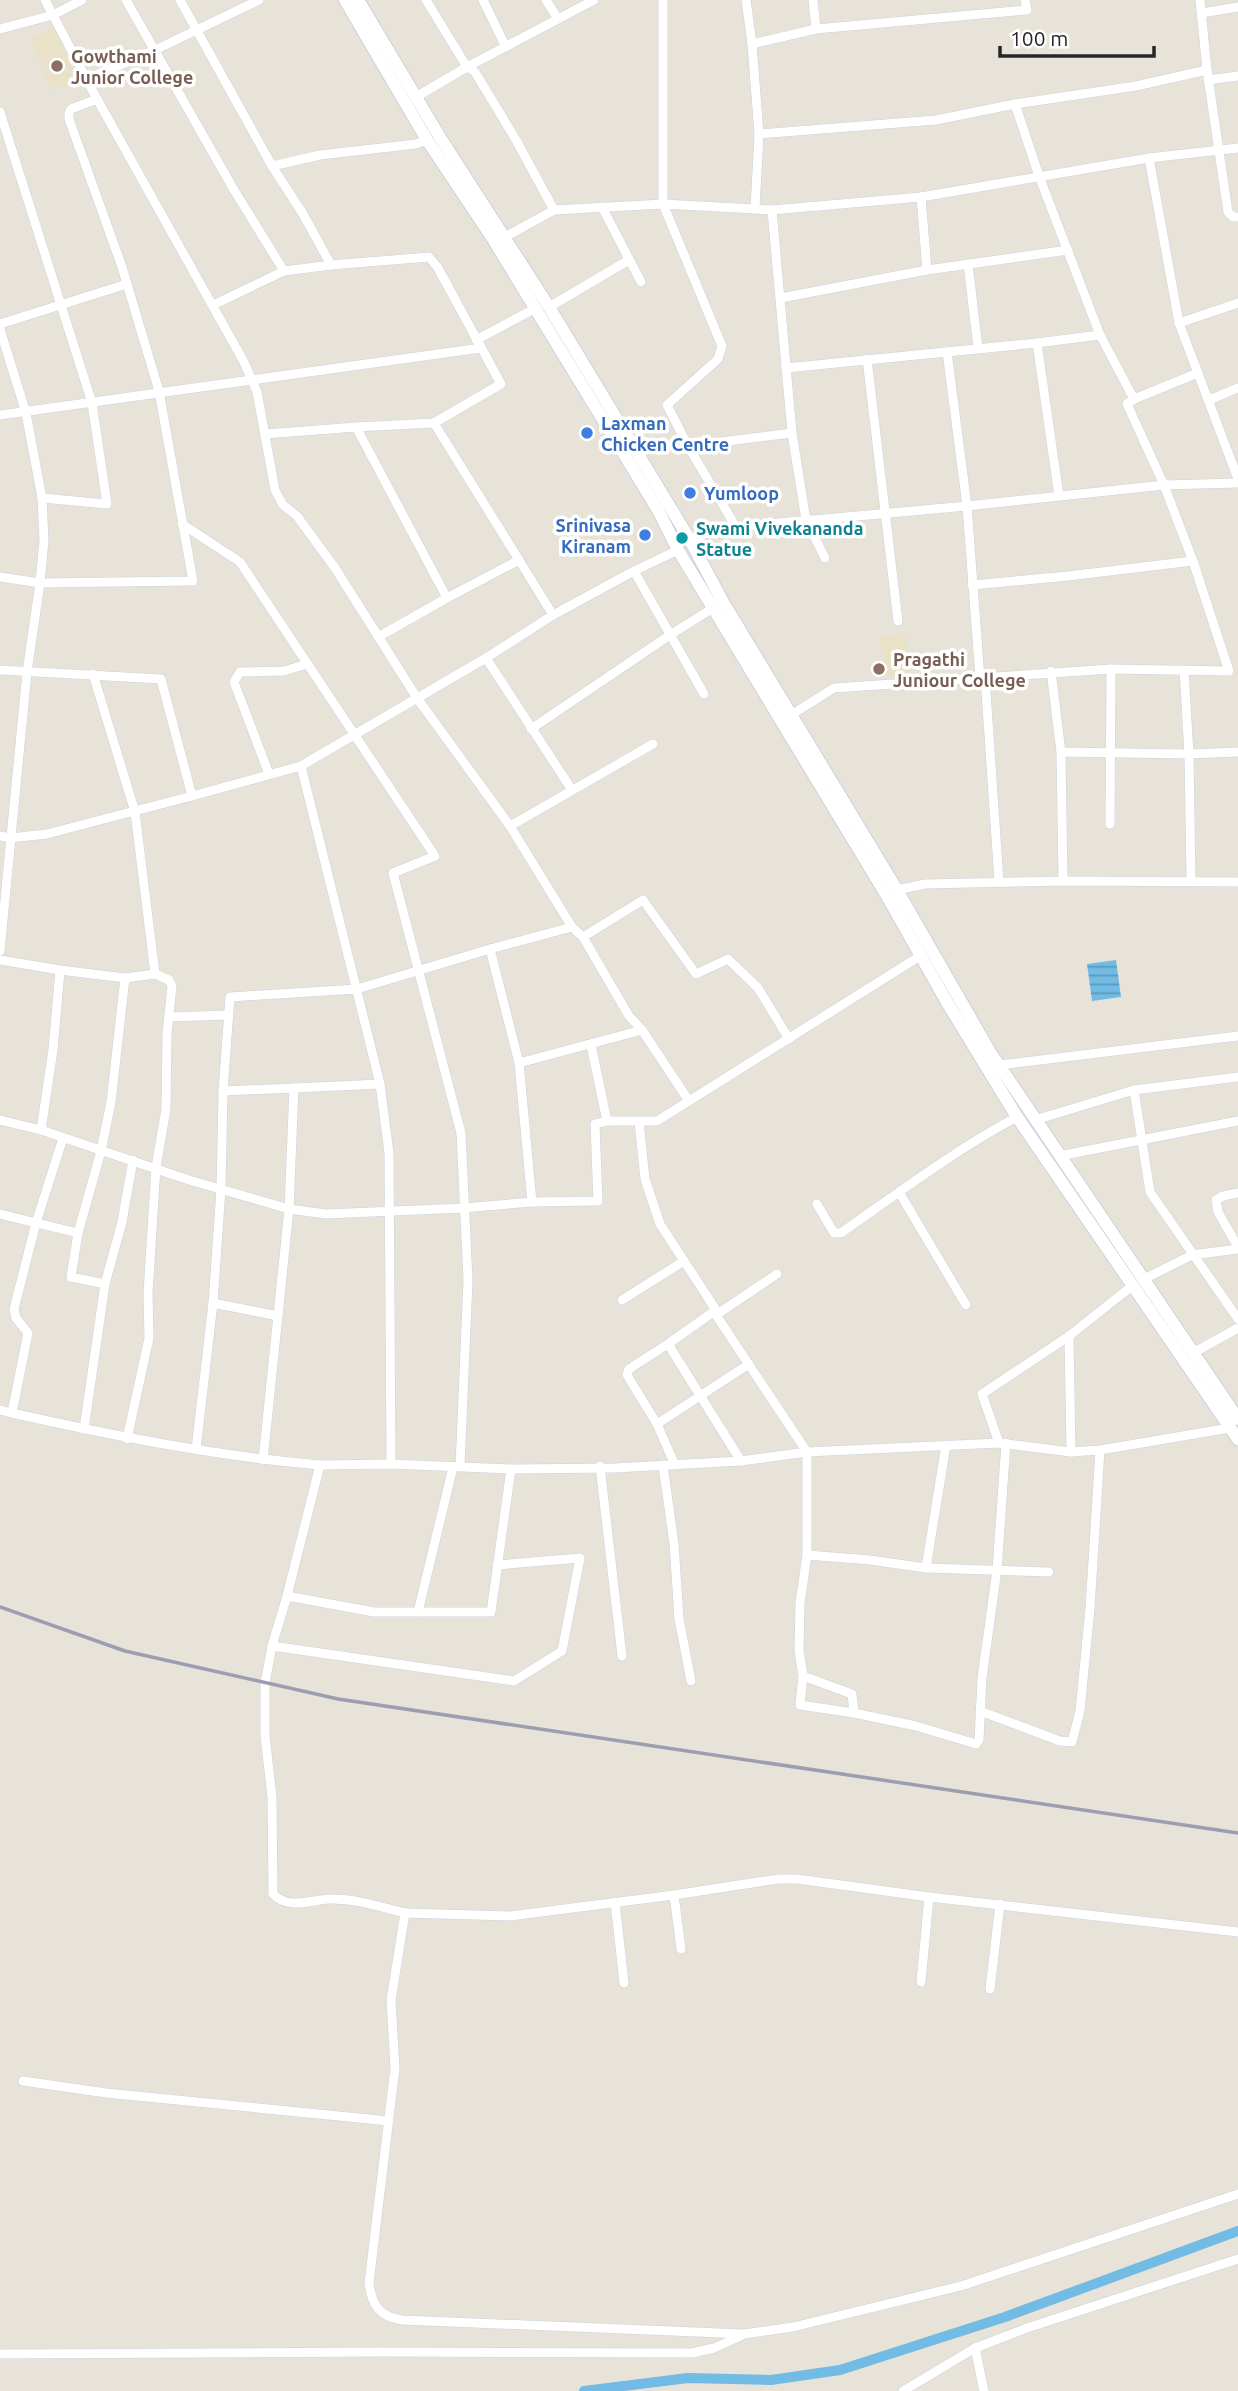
<svg xmlns="http://www.w3.org/2000/svg" width="1238" height="2391" viewBox="0 0 1238 2391" font-family="Ubuntu,sans-serif">
	<defs>
		<pattern id="water-rules" width="6" height="5" patternUnits="userSpaceOnUse" patternTransform="scale(1.75)"><rect width="6" height="5" fill="#71bbe5"/><path d="M0 2.5h6" fill="none" stroke="#5d98b9"/></pattern>
	</defs>
	<rect width="100%" height="100%" fill="#e8e3d8"/>
	<g fill="#eae2c8">
		<polygon points="54,27 77,80 52,91 29,38"/>
		<polygon points="906,633 911,672 885,676 879,636"/>
	</g>
	<polygon fill="url(#water-rules)" points="1116,960 1121,997 1092,1001 1087,964"/>
	<g fill="none" stroke-linecap="round" stroke-linejoin="round">
		<polyline stroke="#71bbe5" stroke-width="10" points="584,2391 688,2378 771,2380 840,2370 1005,2317 1238,2231"/>
		<g stroke="#ced0df" stroke-width="10">
			<g id="street">
				<polyline points="45,0 97,99 244,362 257,392 275,490 283,505 297,516 335,568 417,698 510,826 572,927 583,937 629,1016 642,1030 689,1101 920,956"/>
				<polyline points="126,0 234,190 284,271"/>
				<polyline points="180,0 272,166 303,214 331,265 429,257 438,268 501,384 434,423 519,560 447,598 356,427 265,434"/>
				<polyline points="426,0 467,67 594,0"/>
				<polyline points="483,0 506,47"/>
				<polyline points="546,0 558,19"/>
				<polyline points="746,0 752,44 816,29"/>
				<polyline points="813,0 816,29 1027,10 1025,0"/>
				<polyline points="1200,0 1207,70 1228,212 1233,217 1238,217"/>
				<polyline points="1202,13 1238,7"/>
				<polyline points="0,29 53,15 82,0"/>
				<polyline points="752,44 759,134"/>
				<polyline points="87,79 155,50 259,0"/>
				<polyline points="1208,80 1238,76"/>
				<polyline points="416,97 467,67 475,72 516,140 554,210"/>
				<polyline points="1015,104 1136,86 1207,70"/>
				<polyline points="0,112 92,403 107,504 42,498 26,413 0,329"/>
				<polyline points="1149,158 1179,323 1238,479"/>
				<polyline points="272,166 320,155 416,144 427,140"/>
				<polyline points="921,197 927,270"/>
				<polyline points="602,207 641,282"/>
				<polyline points="755,209 759,134 936,120 1015,104 1039,176 1100,335 1037,343 786,368"/>
				<polyline points="772,210 792,433 806,520 825,558"/>
				<polyline points="505,237 554,210 663,204 663,0"/>
				<polyline points="968,264 978,348"/>
				<polyline points="781,298 927,270 1068,250"/>
				<polyline points="213,305 284,271 331,265"/>
				<polyline points="549,307 629,260"/>
				<polyline points="1179,323 1238,303"/>
				<polyline points="0,324 127,284"/>
				<polyline points="1100,335 1134,399"/>
				<polyline points="476,340 534,309"/>
				<polyline points="1037,343 1059,496"/>
				<polyline points="867,359 898,621"/>
				<polyline points="1209,400 1238,388"/>
				<polyline points="0,415 481,348"/>
				<polyline points="356,427 434,423"/>
				<polyline points="688,446 792,433"/>
				<polyline points="42,498 44,540 40,583 193,581 159,391 122,267 69,119 69,113 71,109 97,99"/>
				<polyline points="182,524 240,562 435,856 393,873 461,1133 468,1280 460,1466"/>
				<polyline points="736,527 688,446 667,405 718,359 722,346 663,204 772,210 921,197 1149,158 1238,148"/>
				<polyline points="690,540 712,531 736,527 967,506 947,352"/>
				<polyline points="519,560 553,615"/>
				<polyline points="634,571 704,694"/>
				<polyline points="0,577 40,583 27,672 0,951"/>
				<polyline points="972,585 1068,576 1193,561"/>
				<polyline points="378,637 447,598"/>
				<polyline points="486,658 572,790"/>
				<polyline points="0,670 161,679 192,796 301,766 486,658 553,615 634,571 678,550"/>
				<polyline points="1184,670 1189,754 1191,881"/>
				<polyline points="1051,671 1061,752 1063,881"/>
				<polyline points="93,674 135,812 155,974"/>
				<polyline points="985,677 999,882"/>
				<polyline points="980,678 1111,669 1229,671 1193,561 1164,485 1127,404 1134,399 1198,373"/>
				<polyline points="791,715 834,688 980,678 967,506 1164,485 1238,483"/>
				<polyline points="531,729 670,635 713,608"/>
				<polyline points="1061,752 1189,754 1238,752"/>
				<polyline points="301,766 380,1084 389,1153 391,1464"/>
				<polyline points="269,774 234,682 240,672 284,671 307,664"/>
				<polyline points="1110,824 1111,669"/>
				<polyline points="510,826 653,744"/>
				<polyline points="0,836 10,838 47,834 192,796"/>
				<polyline points="897,890 925,884 1063,881 1238,882"/>
				<polyline points="583,937 643,900 696,974 728,959 758,988 789,1039"/>
				<polyline points="490,949 572,927"/>
				<polyline points="0,960 60,970 53,1050 41,1130"/>
				<polyline points="60,970 125,978 111,1102 101,1151 78,1233 71,1277 105,1284 122,1222 133,1160"/>
				<polyline points="125,978 155,974 169,980 172,986 167,1034 166,1109 156,1167 148,1293 149,1338 127,1439"/>
				<polyline points="169,1017 227,1015"/>
				<polyline points="591,1045 607,1121"/>
				<polyline points="519,1063 642,1030"/>
				<polyline points="999,1065 1238,1036"/>
				<polyline points="294,1088 380,1084"/>
				<polyline points="1134,1090 1150,1192 1238,1319"/>
				<polyline points="223,1091 294,1088 289,1209 263,1460"/>
				<polyline points="0,1120 41,1130 189,1180 289,1209 326,1214 463,1208 532,1202 598,1201 595,1124 607,1121 657,1121 689,1101"/>
				<polyline points="1035,1120 1134,1090 1238,1077"/>
				<polyline points="639,1122 645,1179 660,1224 716,1310 668,1344 741,1461"/>
				<path d="M63 1138 36 1223 14 1309 16 1318 28 1333 12 1413C114 1436 216 1456 320 1465L287 1596 272 1646 514 1681 562 1651 580 1558 497 1565"/>
				<polyline points="1059,1156 1238,1121"/>
				<polyline points="899,1192 966,1305"/>
				<polyline points="1238,1193 1223,1196 1216,1200 1218,1212 1238,1247"/>
				<path d="M817 1204 834 1233H841C898 1193 955 1150 1017 1117"/>
				<polyline points="0,1214 78,1233"/>
				<polyline points="777,1274 716,1315 807,1452 807,1555 800,1603 799,1650 803,1676 800,1705 854,1713 852,1694 803,1676"/>
				<polyline points="1142,1280 1192,1255 1238,1249"/>
				<polyline points="622,1300 684,1261"/>
				<polyline points="213,1303 278,1316"/>
				<polyline points="1069,1336 1132,1286"/>
				<polyline points="668,1344 629,1369 627,1375 657,1424 675,1465"/>
				<polyline points="1193,1353 1238,1328"/>
				<polyline points="0,1410 12,1413"/>
				<polyline points="657,1424 749,1364"/>
				<polyline points="84,1429 105,1284"/>
				<polyline points="999,1443 982,1394 1069,1336 1071,1452"/>
				<polyline points="196,1449 213,1303 221,1189 223,1091 230,997 357,989 490,949 519,1063 532,1202"/>
				<polyline points="320,1465 391,1464 511,1469 615,1468 741,1461 807,1452 999,1443 1071,1452 1100,1450 1230,1428"/>
				<polyline points="663,1465 674,1544 679,1619 691,1681"/>
				<polyline points="600,1466 622,1656"/>
				<polyline points="807,1555 870,1560 926,1568 946,1445"/>
				<polyline points="926,1568 1049,1572"/>
				<polyline points="287,1596 374,1612 491,1612 511,1469"/>
				<polyline points="418,1612 453,1467"/>
				<path d="M272 1646 265 1683V1736L272 1797 273 1894C288 1910 310 1900 329 1899 355 1898 380 1907 405 1913"/>
				<polyline points="980,1711 1060,1741 1072,1742 1080,1711 1090,1608 1100,1450"/>
				<polyline points="854,1713 916,1726 976,1744 979,1740 982,1678 997,1570 1006,1443"/>
				<polyline points="674,1895 681,1949"/>
				<polyline points="615,1902 624,1983"/>
				<path d="M1238 1932 929 1897 797 1879H778L674 1895 510 1916 405 1913 391 2000 395 2068 369 2283C372 2306 379 2316 402 2320L744 2334 793 2327 961 2286 1238 2194"/>
				<polyline points="921,1982 929,1897"/>
				<polyline points="990,1989 1000,1904"/>
				<polyline points="23,2081 106,2093 389,2121"/>
				<polyline points="975,2348 984,2391"/>
				<polyline points="0,2354 381,2352 692,2353 714,2348 741,2336"/>
				<polyline points="903,2391 975,2348 1027,2328 1238,2259"/>
			</g>
		</g>
		<g stroke="#ced0df" stroke-width="14">
			<g id="secondary">
				<polyline points="345,0 427,140 493,239 658,510 678,550 887,896 948,1004 1017,1117 1238,1439"/>
				<polyline points="358,0 441,139 549,307 690,540 723,602 897,890 990,1052 1238,1419"/>
			</g>
		</g>
		<use href="#street" stroke="#fff" stroke-width="9"/>
		<use href="#secondary" stroke="#fff" stroke-width="12"/>
		<polyline stroke="#9c9db0" stroke-width="3.5" points="0,1607 125,1651 338,1699 1238,1833"/>
	</g>
	<g fill="#8d6e63" stroke="#fff" stroke-width="2.5">
		<circle cx="57" cy="66" r="7"/>
		<circle cx="879" cy="669" r="7"/>
	</g>
	<g fill="#3f7fe0" stroke="#fff" stroke-width="2.5">
		<circle cx="587" cy="433" r="7"/>
		<circle cx="690" cy="493" r="7"/>
		<circle cx="645" cy="535" r="7"/>
	</g>
	<circle fill="#0f9aa8" stroke="#fff" stroke-width="2.5" cx="682" cy="538" r="7"/>
	<g text-anchor="middle" dominant-baseline="central" stroke-width="7" stroke-linejoin="round" paint-order="stroke">
		<g font-size="18" font-weight="bold" fill="#785e54" stroke="#fff" text-anchor="start">
			<text x="71" y="56">Gowthami<tspan x="71" dy="21">Junior College</tspan></text>
			<text x="893" y="659">Pragathi<tspan x="893" dy="21">Juniour College</tspan></text>
		</g>
		<g font-size="18" font-weight="bold" fill="#366cbe" stroke="#fff" text-anchor="start">
			<text x="601" y="423">Laxman<tspan x="601" dy="21">Chicken Centre</tspan></text>
			<text x="704" y="493">Yumloop</text>
			<text x="631" y="525" text-anchor="end">Srinivasa<tspan x="631" dy="21">Kiranam</tspan></text>
		</g>
		<g font-size="18" font-weight="bold" fill="#0d838f" stroke="#fff" text-anchor="start">
			<text x="696" y="528">Swami Vivekananda<tspan x="696" dy="21">Statue</tspan></text>
		</g>
	</g>
	<path d="M1000 46v10h154v-10" fill="none" stroke="#262626" stroke-width="3.5"/>
	<text x="1010" y="46" font-size="21" fill="#262626" stroke="#ffffff" stroke-width="5" paint-order="stroke">100 m</text>
</svg>
